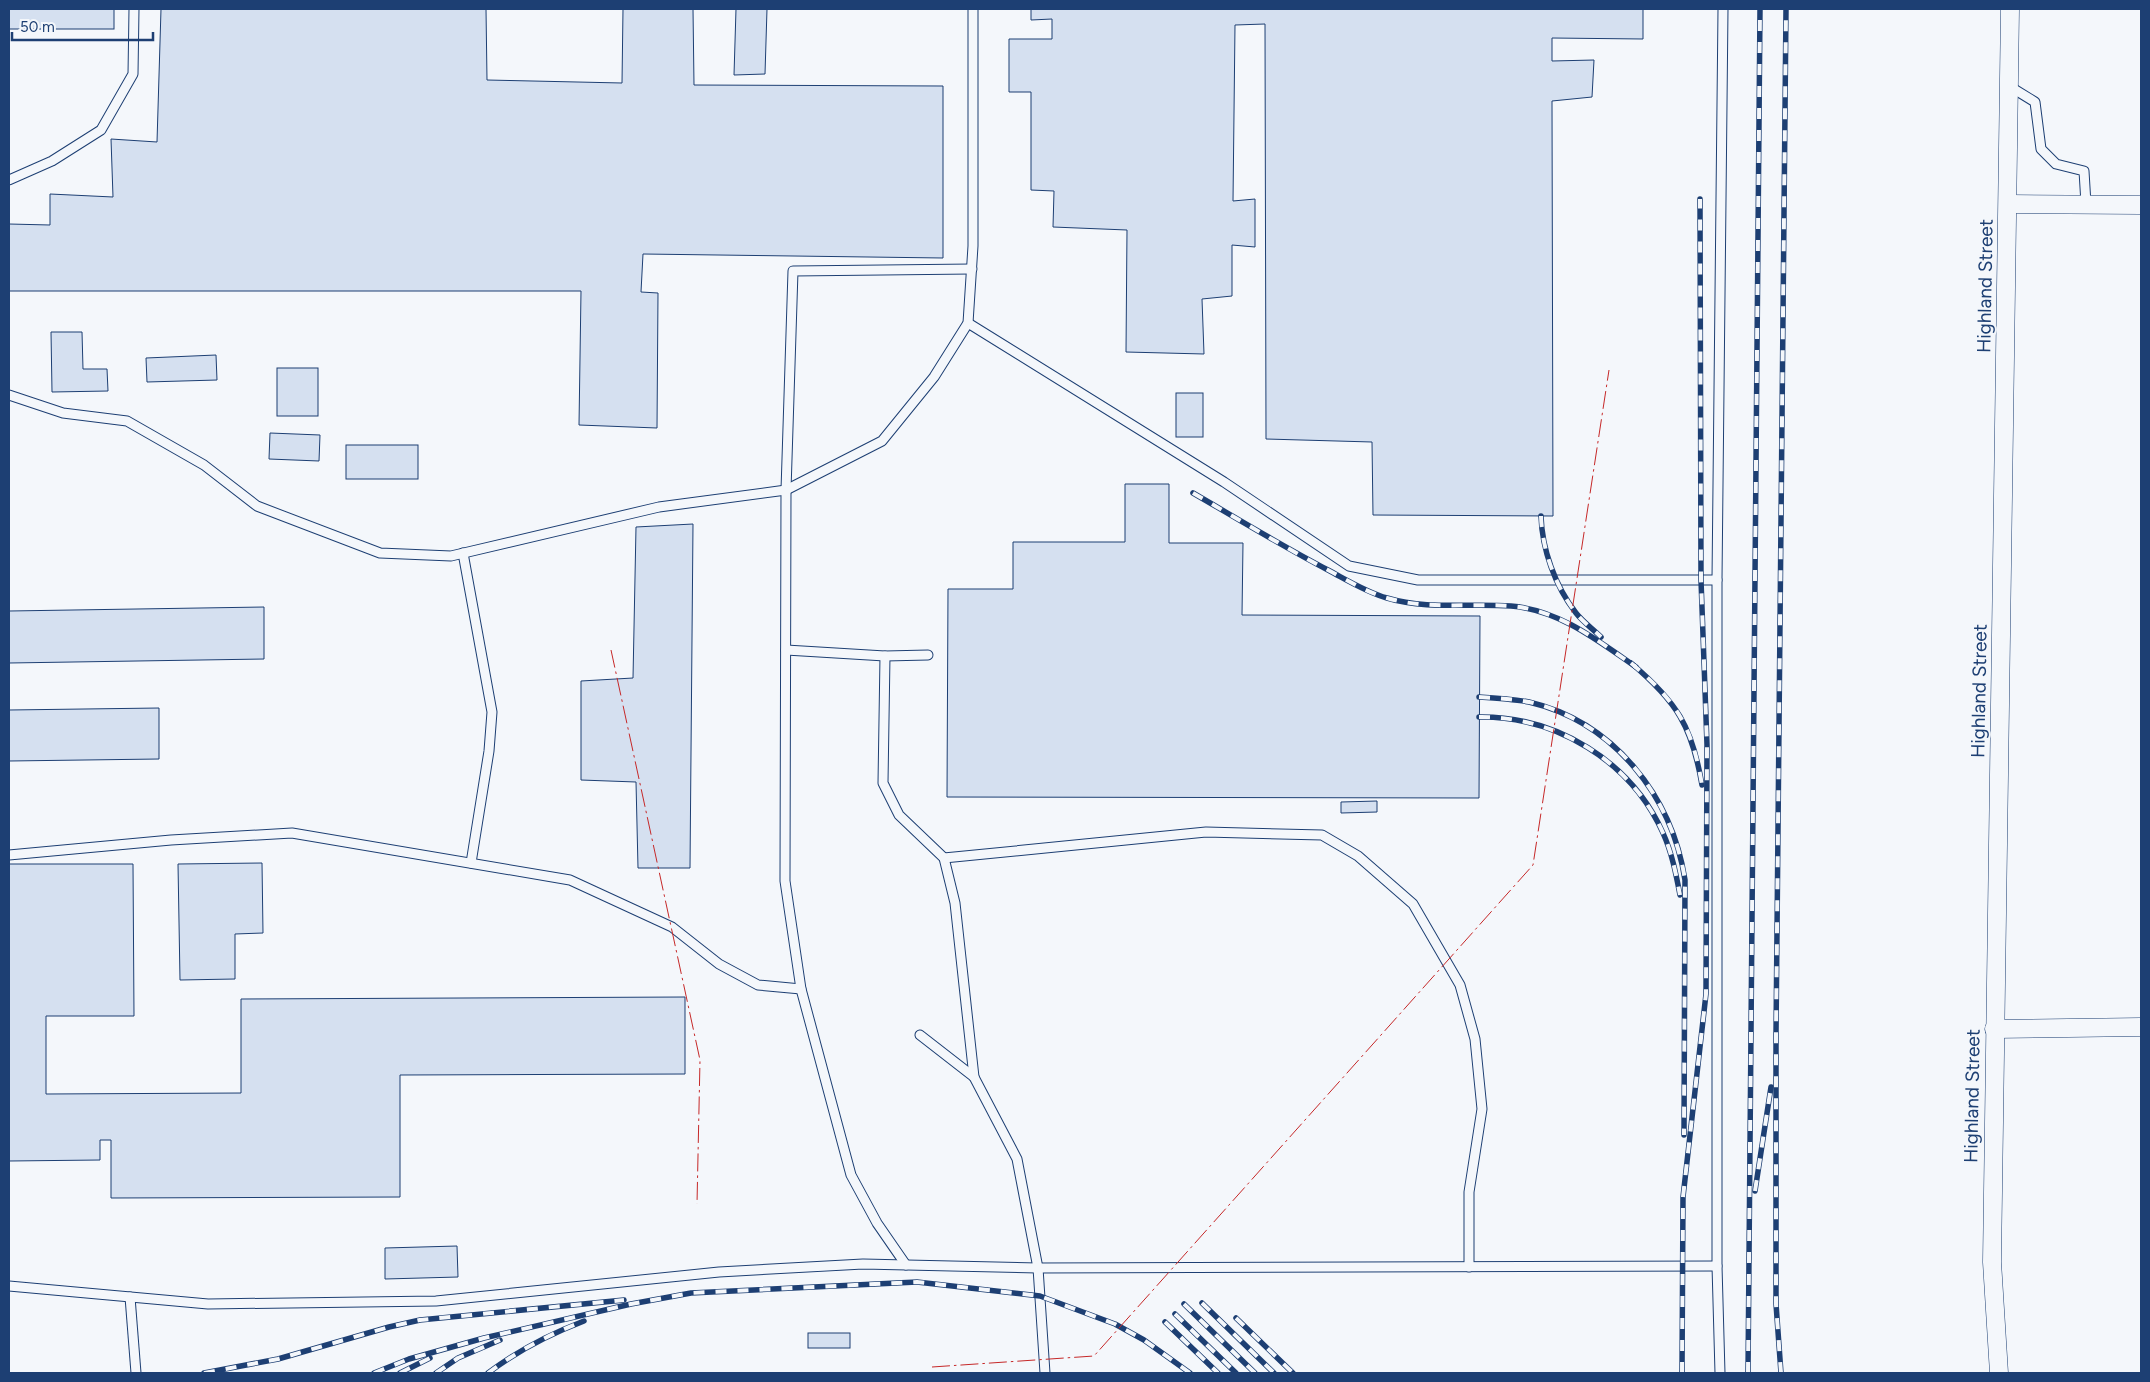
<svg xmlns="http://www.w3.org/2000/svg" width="2150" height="1382" viewBox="0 0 2150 1382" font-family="Figtree,sans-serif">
	<rect width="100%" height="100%" fill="#f4f7fb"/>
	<g fill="#d5e0f0" stroke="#1d3f73">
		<rect x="9" y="9" width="105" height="20"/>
		<polygon points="161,9 486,9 487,80 622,83 623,9 693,9 694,85 943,86 943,258 643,254 641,292 658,293 657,428 579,425 581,291 9,291 9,224 50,225 50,194 113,197 111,139 157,142"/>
		<polygon points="736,9 767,9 765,74 734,75"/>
		<polygon points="1031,9 1643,9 1643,39 1552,38 1552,61 1594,60 1592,97 1552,101 1553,516 1373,515 1372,442 1266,439 1265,24 1235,25 1233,201 1255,199 1255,247 1232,245 1232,296 1202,299 1204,354 1126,352 1127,230 1053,227 1054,191 1031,190 1031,92 1009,92 1009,39 1052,39 1052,19 1031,20"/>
		<polygon points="51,332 82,332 83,369 107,369 108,391 52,392"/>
		<polygon points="216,355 217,380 147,382 146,358"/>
		<rect x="277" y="368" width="41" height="48"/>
		<rect x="1176" y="393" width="27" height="44"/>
		<polygon points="270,433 320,435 319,461 269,459"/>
		<rect x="346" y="445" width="72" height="34"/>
		<polygon points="1125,484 1169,484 1169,543 1243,543 1242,615 1480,616 1479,798 947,797 948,589 1013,589 1013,542 1125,542"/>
		<polygon points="693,524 690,868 638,868 636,782 581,780 581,681 633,678 636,527"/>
		<polygon points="264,607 264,659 9,663 9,611"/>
		<polygon points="159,708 159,759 9,761 9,710"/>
		<polygon points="1377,801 1377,812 1341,813 1341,802"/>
		<polygon points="262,863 263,933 235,934 235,979 180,980 178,864"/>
		<polygon points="9,864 133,864 134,1016 46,1016 46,1094 241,1093 241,999 685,997 685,1074 400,1075 400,1197 111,1198 111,1140 100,1140 100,1160 9,1161"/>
		<polygon points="457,1246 458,1277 385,1279 385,1248"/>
		<rect x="808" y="1333" width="42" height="15"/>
	</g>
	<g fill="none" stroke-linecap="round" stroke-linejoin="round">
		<g stroke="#1d3f73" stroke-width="11">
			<g id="service">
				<polyline points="2009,86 2035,102 2041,149 2056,164 2084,171 2086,204"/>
				<polyline points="9,180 52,161 101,130 133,74 134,9"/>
				<polyline points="968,323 1224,482 1349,566 1418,580 1717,580"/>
				<polyline points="9,395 63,413 127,421 204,465 257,506 380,553 451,556 659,507 786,490 882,441 934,377 968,323 973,246 973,9"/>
				<polyline points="463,553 492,712 489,751 471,863"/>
				<polyline points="786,650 885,656 928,655"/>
				<polyline points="885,656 883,783 899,815 944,858 955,903 974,1077"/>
				<polyline points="9,855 171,840 292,833 570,880 672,927 719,964 758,985 801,989"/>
				<polyline points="944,858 1206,832 1322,835 1358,856 1413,904 1460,985 1475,1039 1482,1109 1469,1192 1469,1267"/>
				<polyline points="920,1035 974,1077 1017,1159 1038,1268 1045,1373"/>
				<polyline points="906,1265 877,1223 851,1175 801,989 785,881 786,490 793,271 972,269"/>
				<polyline points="9,1286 208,1304 436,1301 719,1272 863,1264 1038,1268 1717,1266"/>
				<polyline points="130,1297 136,1373"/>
				<polyline points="1720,1373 1717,1266 1717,580 1723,9"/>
			</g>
		</g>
		<g stroke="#1d3f73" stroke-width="19">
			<g id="minor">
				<polyline points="2008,204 2141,205"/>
				<polyline points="1994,1029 2141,1027"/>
				<polyline points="1999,1373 1992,1262 2010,9"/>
			</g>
		</g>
		<use href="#service" stroke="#f4f7fb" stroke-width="9"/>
		<use href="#minor" stroke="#f4f7fb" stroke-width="18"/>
		<g stroke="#1d3f73" stroke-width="5.5">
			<g id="rail">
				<path d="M1193 493C1238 519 1282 546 1328 570 1347 580 1366 592 1387 598 1427 610 1469 603 1511 606 1559 610 1597 640 1636 667"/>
				<path d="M1541 516C1542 549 1555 586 1576 613 1583 622 1593 629 1601 637"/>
				<path d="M1631 663C1677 702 1692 726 1702 785"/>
				<path d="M1479 697C1496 698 1513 699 1529 702 1614 722 1672 796 1685 880L1684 1135"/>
				<path d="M1479 717C1556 716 1631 761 1663 833 1672 853 1676 874 1680 895"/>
				<polyline points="1755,1191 1771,1087"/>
				<polyline points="1202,1303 1274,1373"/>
				<polyline points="1184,1304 1255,1373"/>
				<polyline points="1175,1314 1236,1373"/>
				<polyline points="1236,1318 1293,1373"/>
				<polyline points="1165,1322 1218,1373"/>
				<polyline points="204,1373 278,1359 389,1327 420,1320 624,1300"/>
				<polyline points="374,1373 409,1359 484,1338 631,1304 691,1293 917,1282 1040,1296 1115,1324 1144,1340 1190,1373"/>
				<polyline points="400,1373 430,1358"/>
				<polyline points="436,1373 458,1358 500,1340"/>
				<path d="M488 1373C517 1351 550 1334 584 1321"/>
				<polyline points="1682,1373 1683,1197 1706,994 1707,745 1701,580 1700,199"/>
				<polyline points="1748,1373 1760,9"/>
				<polyline points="1781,1373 1776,1304 1776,1034 1786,9"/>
			</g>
		</g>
		<use href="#rail" stroke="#f4f7fb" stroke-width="4" stroke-dasharray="11" stroke-linecap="butt"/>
		<g stroke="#c62828" stroke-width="1" stroke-dasharray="18 4 2.5 4" stroke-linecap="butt">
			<polyline points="611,650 700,1060 697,1204"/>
			<polyline points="932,1367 1094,1356 1533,865 1609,370"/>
		</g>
	</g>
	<g text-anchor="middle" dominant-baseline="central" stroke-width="4" stroke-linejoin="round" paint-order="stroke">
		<g font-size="19" fill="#1d3f73" stroke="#f4f7fb">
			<text transform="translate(1985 286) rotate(-89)">Highland Street</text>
			<text transform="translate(1979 691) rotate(-89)">Highland Street</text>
			<text transform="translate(1972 1096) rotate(-89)">Highland Street</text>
		</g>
	</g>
	<rect width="2150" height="1382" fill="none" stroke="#1d3f73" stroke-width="20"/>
	<path d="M12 32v8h141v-8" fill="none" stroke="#1d3f73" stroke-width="2.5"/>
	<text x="20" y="32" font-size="15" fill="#1d3f73" stroke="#f4f7fb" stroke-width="4" paint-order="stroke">50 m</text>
</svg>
